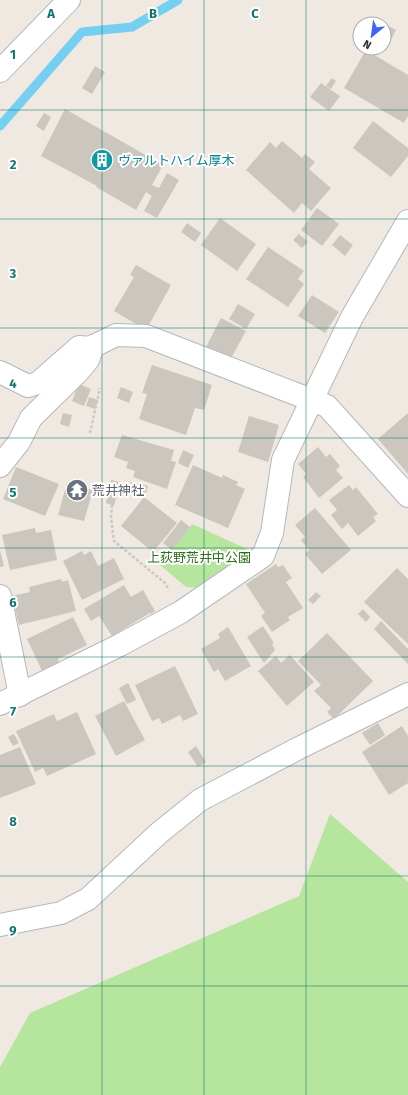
<svg xmlns="http://www.w3.org/2000/svg" width="408" height="1095" viewBox="0 0 408 1095" font-family="'Fira Sans','Noto Sans JP',sans-serif">
	<rect width="100%" height="100%" fill="#efe9e1"/>
	<g fill="#b6e59e">
		<polygon points="192,524 247,549 248,552 200,588 186,587 160,565"/>
		<polygon points="330,814 408,882 408,1095 0,1095 0,1067 30,1013 299,896"/>
	</g>
	<g fill="none" stroke-linecap="round" stroke-linejoin="round">
		<polyline stroke="#75cff0" stroke-width="9" points="0,126 82,32 132,27 178,0"/>
	</g>
	<g fill="#cbc7bf">
		<polygon points="384,24 396,30 388,46 384,44"/>
		<polygon points="366,50 408,75 408,116 404,123 344,88"/>
		<polygon points="95,66 105,72 92,94 82,88"/>
		<polygon points="332,78 336,81 331,89 326,86"/>
		<polygon points="321,83 340,96 329,111 310,97"/>
		<polygon points="65,109 163,165 152,185 159,188 167,173 179,180 157,218 144,211 152,196 146,192 136,210 96,187 97,186 41,156"/>
		<polygon points="44,113 51,117 44,131 36,126"/>
		<polygon points="373,121 408,148 408,156 391,177 353,148"/>
		<polygon points="282,141 302,158 305,154 315,162 309,169 331,188 311,211 302,203 294,213 246,170 270,142 276,148"/>
		<polygon points="317,208 339,224 322,246 301,230"/>
		<polygon points="220,218 256,244 237,271 201,245"/>
		<polygon points="187,223 201,233 195,242 181,232"/>
		<polygon points="299,234 308,242 302,248 293,240"/>
		<polygon points="340,235 353,245 345,256 332,245"/>
		<polygon points="268,247 304,271 298,279 304,284 288,307 246,279"/>
		<polygon points="136,265 171,285 146,330 114,311 134,277 130,275"/>
		<polygon points="312,295 339,312 325,333 298,316"/>
		<polygon points="238,304 255,314 246,329 229,319"/>
		<polygon points="221,318 246,331 230,360 206,347"/>
		<polygon points="152,365 212,385 204,410 195,408 186,435 139,419 147,394 142,393"/>
		<polygon points="79,384 91,389 84,406 72,401"/>
		<polygon points="121,387 133,392 129,403 117,398"/>
		<polygon points="89,397 98,400 95,409 86,406"/>
		<polygon points="63,413 72,415 69,427 60,424"/>
		<polygon points="408,413 408,474 378,439"/>
		<polygon points="249,416 279,425 268,462 238,452"/>
		<polygon points="122,435 174,450 171,461 176,462 167,489 133,477 135,471 126,468 128,462 114,457"/>
		<polygon points="318,447 326,457 330,454 340,466 336,470 343,478 319,498 303,477 306,474 298,464"/>
		<polygon points="183,450 194,455 188,468 178,463"/>
		<polygon points="193,465 222,478 223,475 238,482 236,485 245,489 228,528 175,505"/>
		<polygon points="16,467 59,484 45,516 3,499"/>
		<polygon points="111,480 120,482 114,506 106,503"/>
		<polygon points="131,482 148,486 145,496 128,491"/>
		<polygon points="67,483 93,490 84,521 58,515"/>
		<polygon points="349,485 353,490 356,487 378,514 373,517 376,521 358,536 348,523 342,529 331,515 337,510 329,500"/>
		<polygon points="144,497 177,523 153,552 121,526"/>
		<polygon points="315,508 351,550 322,574 305,554 309,550 301,540 305,537 295,525"/>
		<polygon points="181,520 190,527 172,550 163,543"/>
		<polygon points="35,528 36,533 51,530 57,560 10,570 2,535"/>
		<polygon points="0,550 4,566 0,567"/>
		<polygon points="82,551 84,555 91,551 98,566 114,558 124,579 82,600 63,561"/>
		<polygon points="276,564 278,567 283,565 292,578 286,582 303,608 288,617 290,620 272,632 261,616 265,613 246,584"/>
		<polygon points="397,568 408,579 408,644 364,602"/>
		<polygon points="61,579 62,582 68,580 76,611 19,625 12,596 30,592 29,587"/>
		<polygon points="124,585 131,597 143,590 155,611 151,614 150,613 112,636 99,616 91,621 84,609"/>
		<polygon points="316,592 321,596 313,604 308,600"/>
		<polygon points="363,609 370,617 366,622 358,614"/>
		<polygon points="73,617 87,645 58,659 59,663 42,671 27,639"/>
		<polygon points="381,621 408,649 408,664 374,629"/>
		<polygon points="263,626 274,643 272,644 275,650 264,663 247,637"/>
		<polygon points="228,627 251,666 225,681 218,669 214,672 201,649 220,638 218,634"/>
		<polygon points="327,633 373,681 334,719 327,712 331,708 314,691 321,685 298,661"/>
		<polygon points="290,655 314,682 287,706 258,671 276,656 281,663"/>
		<polygon points="175,666 198,714 183,721 180,715 162,724 159,718 152,721 135,685"/>
		<polygon points="128,683 136,700 127,704 119,688"/>
		<polygon points="124,701 145,740 116,756 95,716"/>
		<polygon points="77,712 96,754 47,776 43,768 35,772 16,731 54,714 57,721"/>
		<polygon points="378,723 385,735 370,745 362,733"/>
		<polygon points="402,726 408,736 408,783 389,795 362,752"/>
		<polygon points="14,734 19,743 13,746 8,737"/>
		<polygon points="196,746 206,762 198,767 188,752"/>
		<polygon points="20,747 36,784 0,798 0,755"/>
	</g>
	<g fill="none" stroke-linecap="round" stroke-linejoin="round">
		<g stroke="#b4b7c1" stroke-width="24">
			<g id="street">
				<polyline points="0,71 69,0"/>
				<polyline points="0,372 28,386 38,383 79,347 90,348 116,335 146,336 327,406 408,496"/>
				<polyline points="0,466 19,442 31,418 76,374 88,360 93,346"/>
				<polyline points="0,596 20,695"/>
				<polyline points="0,704 120,645 181,612 263,556 272,533 283,460 352,317 408,221"/>
				<polyline points="0,925 61,913 88,899 159,833 200,800 297,749 408,694"/>
			</g>
		</g>
		<g stroke="#c9c9c9" stroke-width="2.5" stroke-dasharray="3 2" stroke-linecap="butt">
			<polyline points="90,433 100,388"/>
			<polyline points="113,495 111,517 114,541 165,583 168,588"/>
		</g>
		<use href="#street" stroke="#fff" stroke-width="22"/>
	</g>
	<path fill="none" stroke="#0f766e" stroke-width="1" stroke-opacity="0.55" d="M102 0V1095M204 0V1095M306 0V1095M0 110H408M0 219H408M0 328H408M0 438H408M0 548H408M0 657H408M0 766H408M0 876H408M0 986H408"/>
	<defs>
		<g id="building-disc" transform="scale(1.15)"><circle r="9.5" fill="#0f9aa8" stroke="#fff"/><path d="M-4-6H4V6H1V3H-1V6H-4ZM-2.5-4.3h1.7v1.8h-1.7ZM.8-4.3h1.7v1.8H.8ZM-2.5-1h1.7V.8h-1.7ZM.8-1h1.7V.8H.8Z" fill="#fff"/></g>
		<g id="temple-disc" transform="scale(1.15)"><circle r="9.5" fill="#6b7280" stroke="#fff"/><path d="M0-6L5-2H3V0L6.5 2.5H4V6H1.5V3h-3V6H-4V2.5H-6.5L-3 0V-2H-5Z" fill="#fff"/></g>
	</defs>
	<g fill-rule="evenodd">
		<use href="#building-disc" x="102" y="160"/>
		<use href="#temple-disc" x="77" y="490"/>
	</g>
	<g text-anchor="middle" dominant-baseline="central" stroke-width="4" stroke-linejoin="round" paint-order="stroke">
		<g font-size="13" fill="#0d838f" stroke="#fff" text-anchor="start">
			<text x="118" y="160">ヴァルトハイム厚木</text>
		</g>
		<g font-size="13" fill="#5b616d" stroke="#fff" text-anchor="start">
			<text x="92" y="490">荒井神社</text>
		</g>
		<g font-size="13" fill="#2c6e1b" stroke="#fff">
			<text x="199" y="557">上荻野荒井中公園</text>
		</g>
	</g>
	<g font-size="13" text-anchor="middle" font-weight="bold" fill="#0f766e" stroke="#fff" stroke-width="4" stroke-linejoin="round" paint-order="stroke">
		<text x="51" y="18">A</text>
		<text x="153" y="18">B</text>
		<text x="255" y="18">C</text>
		<text x="13" y="59">1</text>
		<text x="13" y="169">2</text>
		<text x="13" y="278">3</text>
		<text x="13" y="388">4</text>
		<text x="13" y="497">5</text>
		<text x="13" y="607">6</text>
		<text x="13" y="716">7</text>
		<text x="13" y="826">8</text>
		<text x="13" y="935">9</text>
	</g>
	<g transform="translate(372 36) rotate(209)"><circle r="19" fill="#ffffff" stroke="#ababab"/>
	<path d="M0-3L7 15L0 10L-7 15Z" fill="#4264fb"/>
	<text y="-6" font-size="11" font-weight="bold" text-anchor="middle" fill="#2e2e2e">N</text>
	</g>
</svg>
